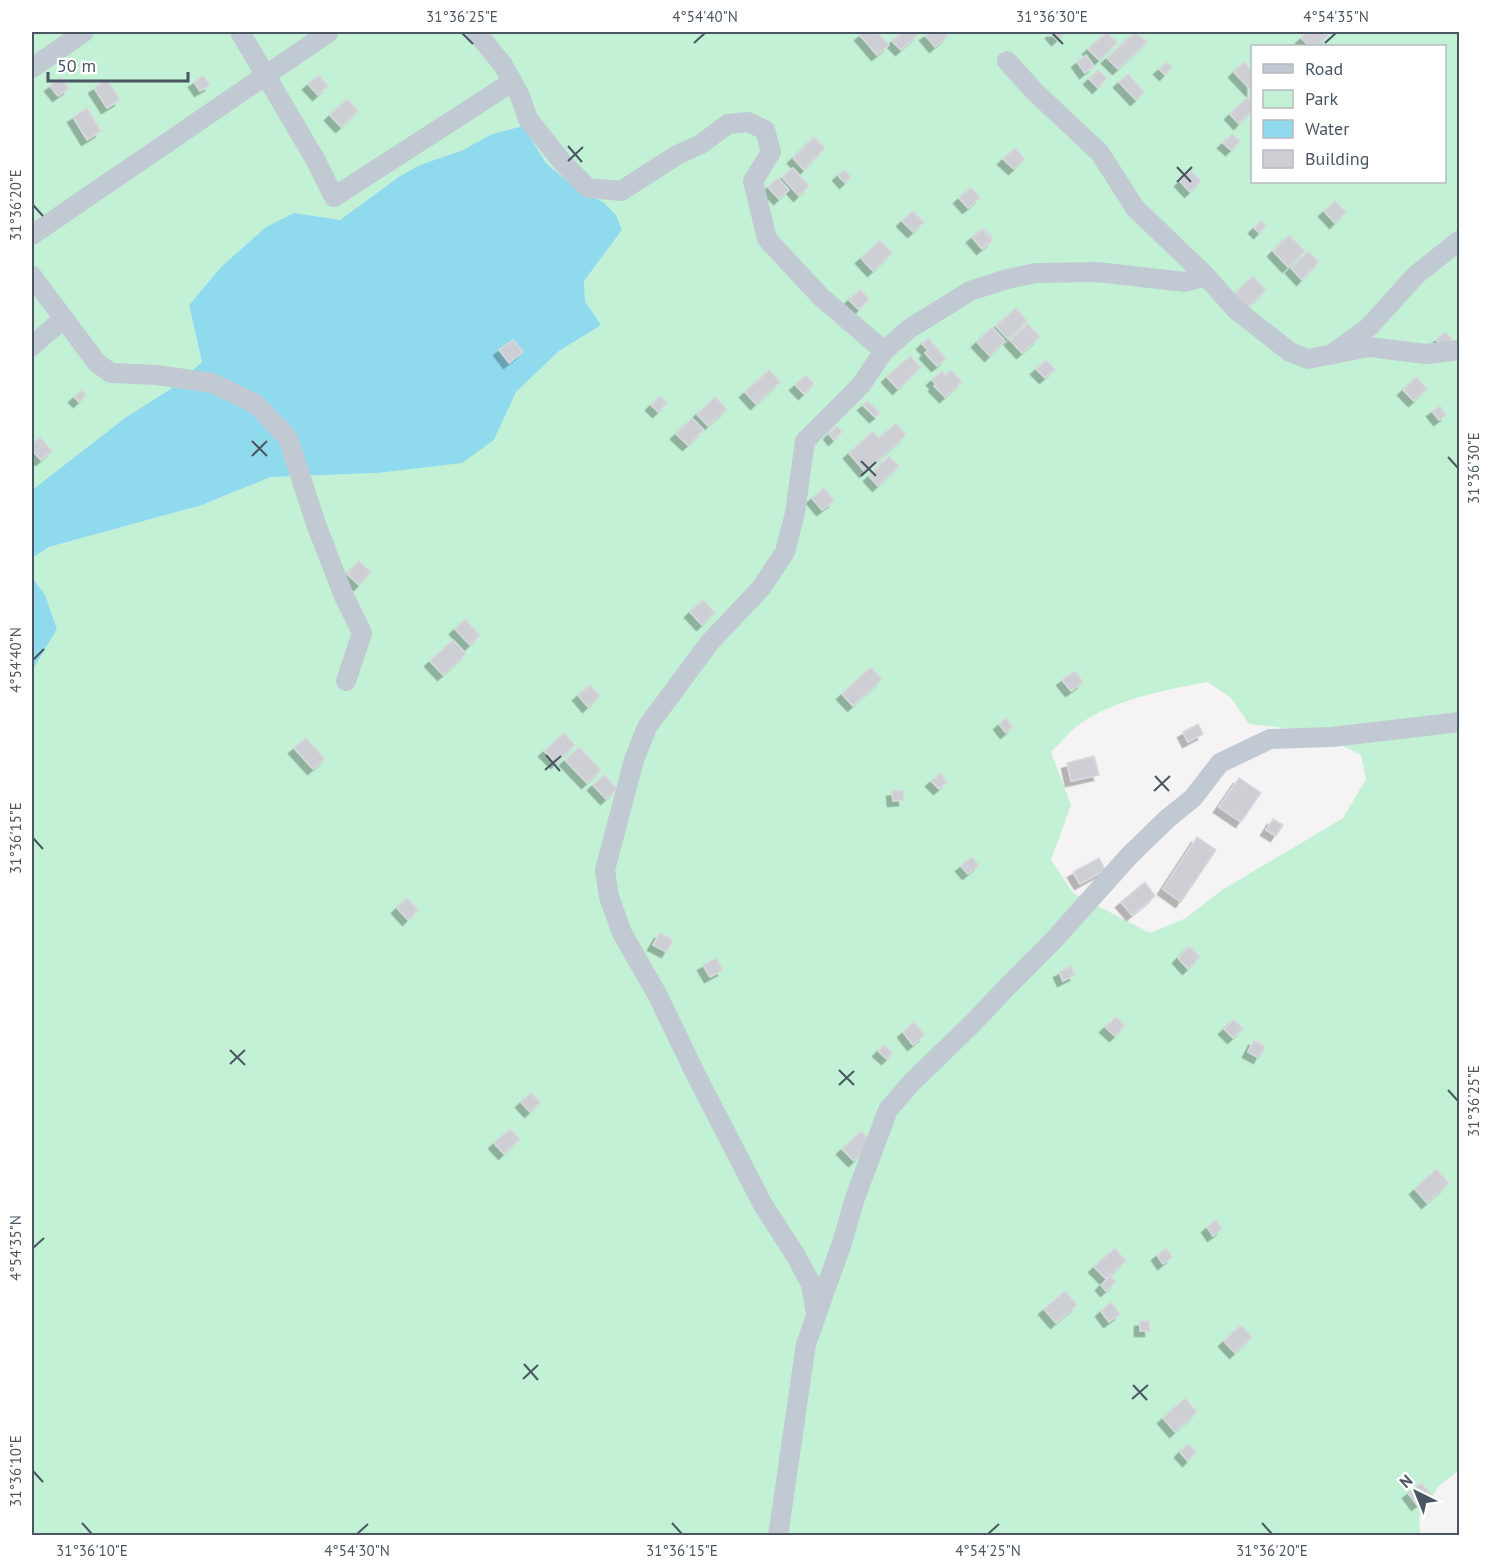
<svg xmlns="http://www.w3.org/2000/svg" width="1491" height="1567" viewBox="0 0 1491 1567" font-family="'PT Sans',sans-serif">
	<defs>
		<filter id="shadow"><feDropShadow dx="-5.5" dy="5.5" stdDeviation="0" flood-color="#0004"/></filter>
	</defs>
	<rect width="100%" height="100%" fill="#f5f3f3"/>
	<path fill="#c3f1d5" fill-rule="evenodd" d="M32 32H1459L1460 1469 1439 1486 1419 1518 1420 1535H32V671L57 629 45 595 32 577V558L49 547 202 505 271 477 377 473 494 440 516 392 559 351 600 325 585 301 584 281 622 230 546 163 523 126 492 134 463 150 420 165 400 176 340 220 294 214 266 227 222 266 189 305 202 362 169 390 125 418 32 490ZM1252 46H1444V182H1252ZM1208 682 1231 698 1249 724 1294 729 1341 745 1361 755 1366 779 1343 818 1222 890 1186 918 1150 933 1073 893 1051 860 1071 805 1051 752C1061 743 1070 730 1081 723 1119 698 1165 690 1208 682Z"/>
	<g fill="#90daee">
		<polygon points="523,126 546,163 576,189 603,202 616,215 622,230 584,281 585,301 601,325 559,351 516,392 494,440 462,463 377,473 271,477 202,505 49,547 32,558 32,490 125,418 169,390 202,362 189,305 222,266 266,227 294,213 340,220 400,176 420,165 463,150 492,134"/>
		<polygon points="32,577 45,595 57,629 32,671"/>
	</g>
	<g fill="#cdcfd5" stroke="#d7d9de" stroke-width="1.5" filter="url(#shadow)">
		<polygon points="864,32 877,32 889,45 877,55 860,35"/>
		<polygon points="903,32 917,32 919,34 901,50 892,41"/>
		<polygon points="930,32 944,32 948,36 935,47 925,35"/>
		<polygon points="1052,32 1066,32 1057,40 1051,33"/>
		<polygon points="1107,32 1117,43 1099,60 1088,49"/>
		<polygon points="1135,32 1147,42 1118,69 1107,58"/>
		<polygon points="1308,32 1323,32 1328,36 1316,46 1310,46 1301,38"/>
		<polygon points="1086,55 1094,66 1085,73 1077,62"/>
		<polygon points="1167,62 1172,67 1165,75 1159,69"/>
		<polygon points="1244,62 1252,71 1252,91 1234,72"/>
		<polygon points="1098,70 1107,78 1098,88 1089,79"/>
		<polygon points="1128,74 1144,92 1136,100 1119,82"/>
		<polygon points="319,75 328,86 318,95 308,84"/>
		<polygon points="203,76 210,85 200,91 194,82"/>
		<polygon points="61,78 69,88 58,96 50,86"/>
		<polygon points="107,79 120,100 107,108 94,88"/>
		<polygon points="1248,97 1252,102 1252,111 1239,124 1230,114"/>
		<polygon points="347,99 358,111 341,127 330,115"/>
		<polygon points="87,108 101,131 87,140 73,117"/>
		<polygon points="1232,134 1240,141 1231,150 1223,143"/>
		<polygon points="814,137 825,148 804,170 793,158"/>
		<polygon points="1015,148 1025,159 1014,169 1003,159"/>
		<polygon points="793,168 809,186 799,196 782,177"/>
		<polygon points="844,170 851,177 845,183 838,175"/>
		<polygon points="1191,171 1201,181 1190,192 1180,181"/>
		<polygon points="778,178 789,190 779,199 768,187"/>
		<polygon points="971,187 980,198 968,208 959,198"/>
		<polygon points="1335,201 1346,212 1335,223 1324,211"/>
		<polygon points="913,211 924,222 913,232 902,221"/>
		<polygon points="1261,221 1266,226 1259,233 1254,228"/>
		<polygon points="983,228 993,238 982,248 973,238"/>
		<polygon points="982,229 992,241 982,249 972,237"/>
		<polygon points="1289,235 1305,251 1288,267 1273,251"/>
		<polygon points="880,240 892,253 873,271 861,258"/>
		<polygon points="1308,251 1319,262 1302,280 1291,268"/>
		<polygon points="1253,276 1266,290 1247,308 1234,295"/>
		<polygon points="860,289 869,299 859,310 849,300"/>
		<polygon points="1016,308 1027,321 1008,339 996,326"/>
		<polygon points="1028,324 1040,337 1022,353 1010,340"/>
		<polygon points="992,327 1005,341 990,356 977,342"/>
		<polygon points="1445,332 1453,340 1444,348 1436,340"/>
		<polygon points="928,338 946,359 937,366 925,353 928,350 922,344"/>
		<polygon points="513,340 523,352 509,363 499,350"/>
		<polygon points="910,356 921,367 898,389 887,377"/>
		<polygon points="1046,360 1055,369 1045,378 1036,369"/>
		<polygon points="769,370 780,382 756,404 745,392"/>
		<polygon points="951,370 962,382 945,397 934,386 936,384 932,380 942,371 945,375"/>
		<polygon points="806,375 814,384 804,394 795,385"/>
		<polygon points="1416,377 1427,389 1414,401 1403,390"/>
		<polygon points="82,390 86,395 79,402 74,397"/>
		<polygon points="660,396 667,403 658,412 651,405"/>
		<polygon points="715,397 727,409 708,426 697,414"/>
		<polygon points="868,401 880,413 875,417 863,405"/>
		<polygon points="1440,406 1446,415 1439,420 1432,411"/>
		<polygon points="692,418 704,430 688,445 676,434"/>
		<polygon points="896,423 906,435 865,472 849,453 873,431 879,438"/>
		<polygon points="837,426 842,432 834,440 829,434"/>
		<polygon points="40,437 52,451 41,460 32,450 32,445"/>
		<polygon points="889,456 899,466 878,486 869,476"/>
		<polygon points="824,488 834,501 822,510 812,498"/>
		<polygon points="359,561 371,572 359,585 347,574"/>
		<polygon points="703,600 715,613 702,625 690,612"/>
		<polygon points="465,619 480,635 470,645 455,629"/>
		<polygon points="453,640 466,654 443,675 430,661"/>
		<polygon points="871,667 882,679 853,706 842,694"/>
		<polygon points="1075,671 1083,682 1071,691 1062,680"/>
		<polygon points="590,685 600,696 588,707 578,695"/>
		<polygon points="1006,718 1013,727 1006,733 999,724"/>
		<polygon points="1198,724 1203,734 1188,742 1183,732"/>
		<polygon points="564,733 575,745 556,763 544,751"/>
		<polygon points="306,738 325,759 313,769 294,748"/>
		<polygon points="579,747 601,770 587,783 565,760"/>
		<polygon points="1094,756 1099,775 1071,781 1067,763"/>
		<polygon points="940,773 947,782 939,789 931,781"/>
		<polygon points="604,775 617,789 606,799 593,785"/>
		<polygon points="1239,778 1261,793 1241,822 1219,807"/>
		<polygon points="903,790 904,800 893,801 892,791"/>
		<polygon points="1273,819 1283,825 1276,836 1266,830"/>
		<polygon points="1197,837 1216,850 1181,902 1163,889"/>
		<polygon points="972,857 979,865 968,874 961,866"/>
		<polygon points="1099,858 1105,870 1080,884 1073,872"/>
		<polygon points="1145,882 1155,896 1132,915 1121,902"/>
		<polygon points="407,898 418,910 408,920 397,908"/>
		<polygon points="660,933 673,940 667,952 653,945"/>
		<polygon points="1189,946 1200,957 1188,969 1178,958"/>
		<polygon points="716,958 723,970 710,977 703,965"/>
		<polygon points="1071,966 1075,975 1063,981 1059,972"/>
		<polygon points="1116,1017 1125,1026 1115,1036 1105,1027"/>
		<polygon points="1234,1019 1243,1029 1233,1038 1224,1029"/>
		<polygon points="914,1022 925,1035 913,1045 903,1032"/>
		<polygon points="1254,1040 1265,1046 1259,1058 1248,1052"/>
		<polygon points="884,1045 893,1053 887,1059 878,1051"/>
		<polygon points="531,1093 540,1102 530,1112 521,1102"/>
		<polygon points="510,1129 520,1139 504,1154 494,1143"/>
		<polygon points="861,1131 873,1143 854,1161 842,1149"/>
		<polygon points="1436,1169 1449,1183 1427,1203 1415,1189"/>
		<polygon points="1216,1220 1222,1229 1213,1236 1207,1227"/>
		<polygon points="1115,1248 1126,1261 1106,1279 1094,1267"/>
		<polygon points="1166,1248 1172,1257 1163,1264 1157,1255"/>
		<polygon points="1110,1276 1116,1282 1106,1291 1101,1285"/>
		<polygon points="1065,1291 1077,1305 1056,1323 1044,1309"/>
		<polygon points="1111,1302 1120,1314 1109,1322 1101,1311"/>
		<polygon points="1140,1321 1149,1321 1150,1331 1140,1331"/>
		<polygon points="1241,1325 1252,1337 1235,1353 1224,1341"/>
		<polygon points="1185,1398 1197,1412 1198,1411 1175,1432 1163,1418"/>
		<polygon points="1188,1444 1196,1452 1188,1461 1180,1452"/>
		<polygon points="1421,1483 1431,1494 1417,1505 1408,1493"/>
	</g>
	<g fill="none" stroke-linecap="round" stroke-linejoin="round">
		<g stroke="#c1cad2" stroke-width="20">
			<polyline points="240,32 315,159 334,197 512,82"/>
			<polyline points="476,32 503,65 520,96 528,119 563,163 588,188 621,191 677,155 701,144 728,124 748,122 765,130 771,152 753,181 767,239 821,297 884,351 861,385 805,441 795,513 785,552 761,588 710,642 647,727 634,760 605,870 609,897 622,933 658,996 695,1073 763,1205 796,1256 811,1284 816,1314"/>
			<polyline points="1007,61 1034,91 1100,153 1135,208 1206,276 1235,309 1290,352 1308,359 1369,347 1426,354 1460,350"/>
			<polyline points="32,68 84,32"/>
			<polyline points="32,235 329,32"/>
			<polyline points="32,276 97,363 111,373 157,375 212,383 256,404 288,438 316,524 343,594 362,633 346,681"/>
			<polyline points="32,346 63,319"/>
			<polyline points="884,351 909,329 970,291 1007,279 1036,273 1097,272 1185,282 1206,276"/>
			<polyline points="1336,351 1369,327 1416,275 1460,240"/>
			<polyline points="778,1536 806,1344 842,1243 855,1198 888,1110 911,1083 973,1023 1006,988 1052,942 1129,856 1167,819 1193,798 1220,763 1270,739 1332,737 1460,722"/>
		</g>
	</g>
	<path fill="none" stroke="#4a5661" stroke-width="2" d="M462 33 473 44M1052 33 1063 44M694 43 705 33M1325 43 1336 33M568 146 582 162M568 161 583 147M1177 167 1191 182M1177 182 1192 167M33 205 43 216M252 441 267 456M252 456 267 441M1448 457 1458 468M861 461 876 476M861 476 876 462M33 660 44 649M546 755 560 771M545 770 561 756M1155 776 1169 791M1154 791 1170 776M33 838 43 849M230 1050 245 1065M230 1064 245 1050M839 1070 854 1085M839 1085 854 1071M1448 1090 1458 1101M33 1248 44 1238M524 1364 538 1380M523 1379 538 1365M1133 1385 1147 1400M1132 1399 1148 1385M33 1471 43 1482M82 1523 92 1534M672 1523 682 1534M1262 1523 1272 1534M357 1534 368 1524M988 1534 999 1524"/>
	<rect width="1491" height="1567" fill="none" stroke="#ffffff" stroke-width="66"/>
	<rect x="1251" y="45" width="195" height="138" fill="#ffffff" stroke="#b7bbc0" stroke-width="1.5"/>
	<rect x="1263" y="64" width="30" height="9" fill="#c1cad2" stroke="#b7bbc0" stroke-width="1.5"/>
	<text x="1305" y="75" font-size="18" fill="#4a5661">Road</text>
	<rect x="1263" y="90" width="30" height="18" fill="#c3f1d5" stroke="#b7bbc0" stroke-width="1.5"/>
	<text x="1305" y="105" font-size="18" fill="#4a5661">Park</text>
	<rect x="1263" y="120" width="30" height="18" fill="#90daee" stroke="#b7bbc0" stroke-width="1.5"/>
	<text x="1305" y="135" font-size="18" fill="#4a5661">Water</text>
	<rect x="1263" y="150" width="30" height="18" fill="#cdcfd5" stroke="#b7bbc0" stroke-width="1.5"/>
	<text x="1305" y="165" font-size="18" fill="#4a5661">Building</text>
	<g transform="translate(1416 1492) rotate(317)" stroke="#ffffff" stroke-width="4.5" paint-order="stroke">
	<path d="M0-4.5L10 22L0 15L-10 22Z" fill="#4a5661"/>
	<text y="-9" font-size="16" font-weight="bold" text-anchor="middle" fill="#4a5661">N</text>
	</g>
	<path d="M48 72v9h140v-9" fill="none" stroke="#4a5661" stroke-width="3"/>
	<text x="57" y="72" font-size="18" fill="#4a5661" stroke="#ffffff" stroke-width="4.5" paint-order="stroke">50 m</text>
	<rect x="33" y="33" width="1425" height="1501" fill="none" stroke="#4a5661" stroke-width="2"/>
	<g font-size="15" text-anchor="middle" fill="#4a5661">
		<text x="462" y="22">31°36'25"E</text>
		<text x="705" y="22">4°54'40"N</text>
		<text x="1052" y="22">31°36'30"E</text>
		<text x="1336" y="22">4°54'35"N</text>
		<text transform="translate(16 205) rotate(-90)" y="5">31°36'20"E</text>
		<text transform="translate(1474 468) rotate(-90)" y="5">31°36'30"E</text>
		<text transform="translate(16 660) rotate(-90)" y="5">4°54'40"N</text>
		<text transform="translate(16 838) rotate(-90)" y="5">31°36'15"E</text>
		<text transform="translate(1474 1101) rotate(-90)" y="5">31°36'25"E</text>
		<text transform="translate(16 1248) rotate(-90)" y="5">4°54'35"N</text>
		<text transform="translate(16 1471) rotate(-90)" y="5">31°36'10"E</text>
		<text x="92" y="1556">31°36'10"E</text>
		<text x="357" y="1556">4°54'30"N</text>
		<text x="682" y="1556">31°36'15"E</text>
		<text x="988" y="1556">4°54'25"N</text>
		<text x="1272" y="1556">31°36'20"E</text>
	</g>
</svg>
